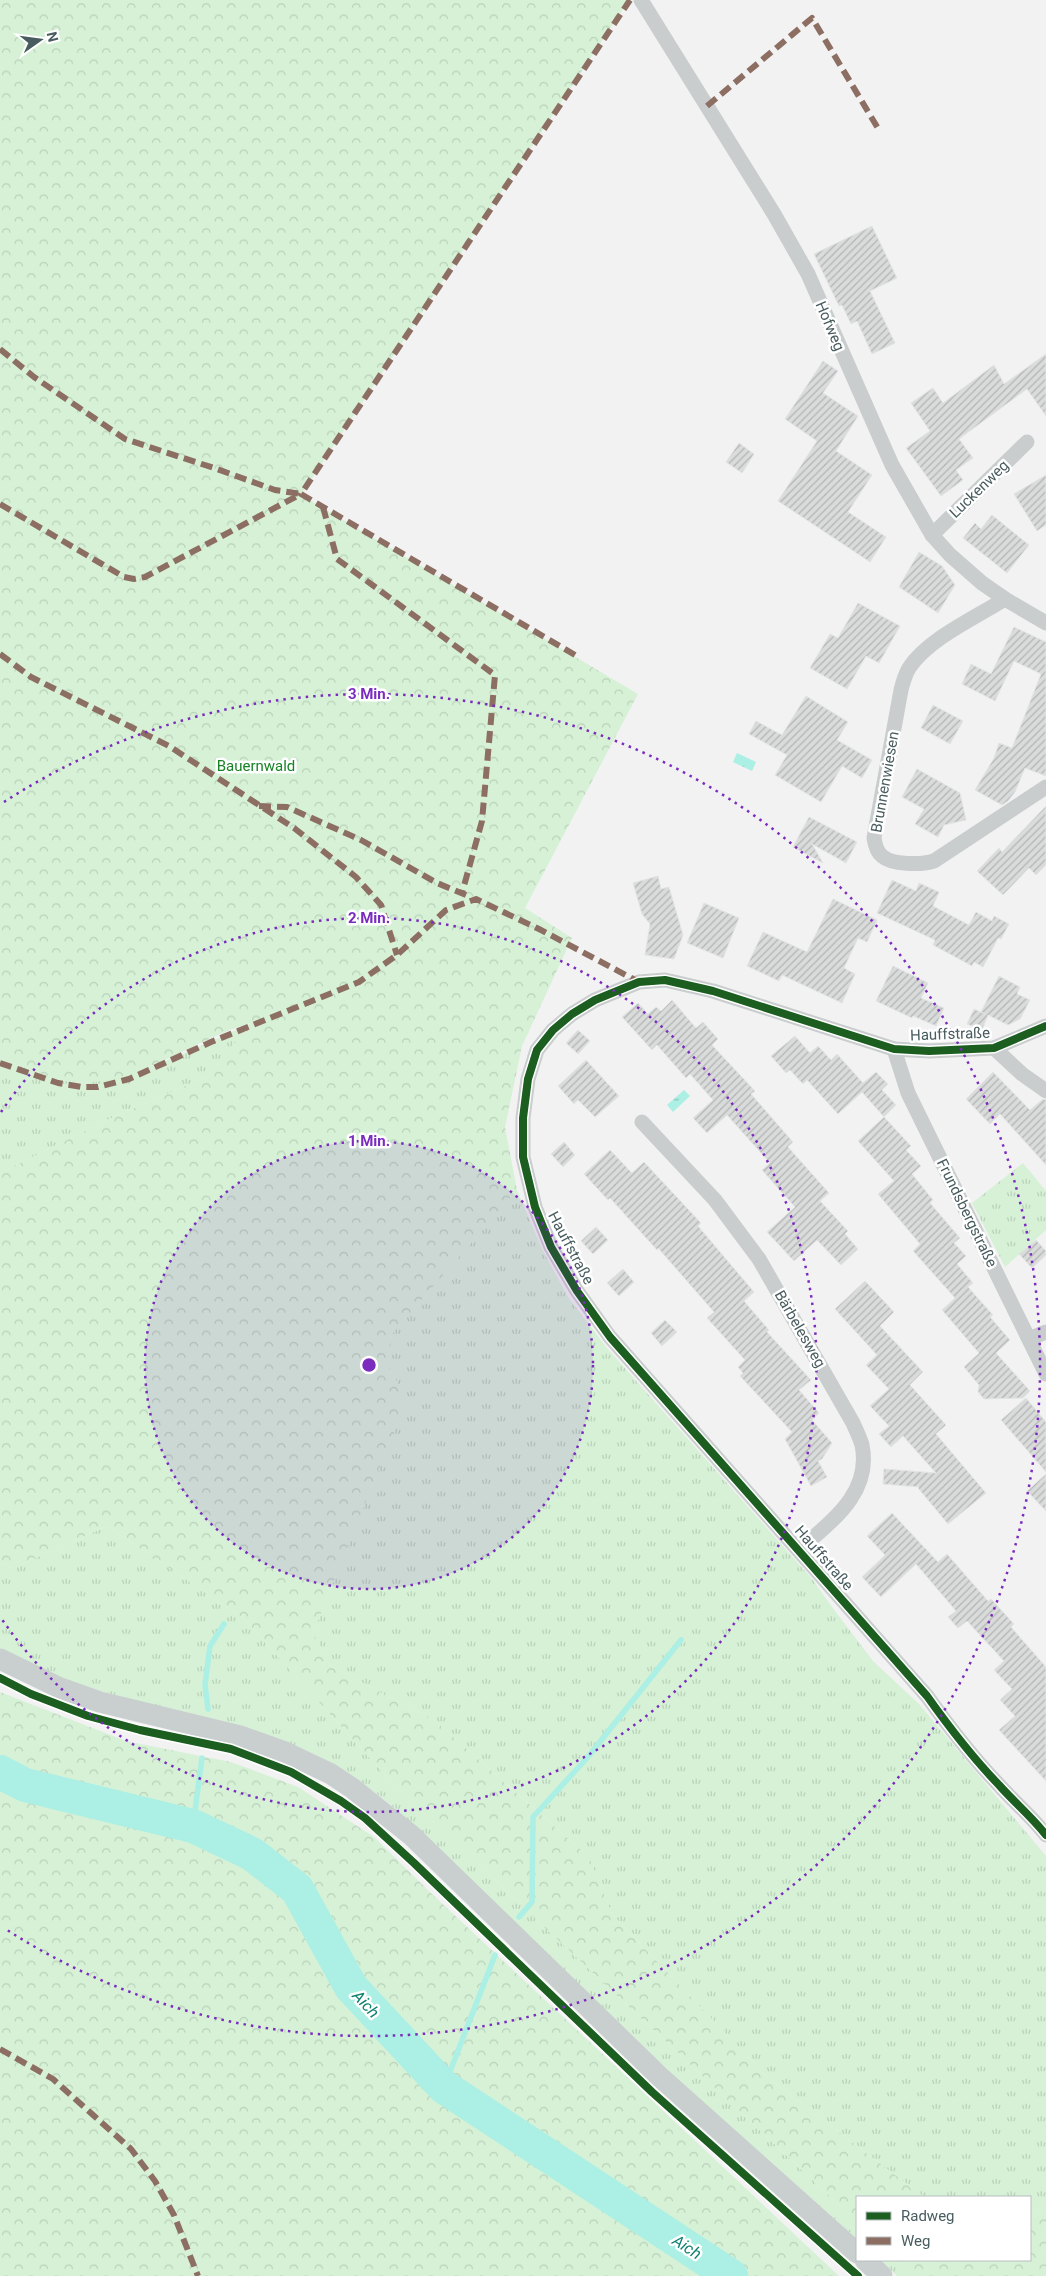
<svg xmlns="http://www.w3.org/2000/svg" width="1046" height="2276" viewBox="0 0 1046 2276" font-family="Roboto,sans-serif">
	<defs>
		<pattern id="grass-tufts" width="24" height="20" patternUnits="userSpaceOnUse" patternTransform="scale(1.25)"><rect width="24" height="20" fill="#d6f1d6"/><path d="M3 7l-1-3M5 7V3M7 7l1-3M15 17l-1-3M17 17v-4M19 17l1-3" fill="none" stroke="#b9d1ba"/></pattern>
		<pattern id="forest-crowns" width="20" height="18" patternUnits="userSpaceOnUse" patternTransform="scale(1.25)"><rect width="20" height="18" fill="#d6f1d6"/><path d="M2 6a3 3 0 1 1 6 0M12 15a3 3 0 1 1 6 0" fill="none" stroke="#b9d1ba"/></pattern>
		<pattern id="water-ripples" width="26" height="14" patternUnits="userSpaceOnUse" patternTransform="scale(1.25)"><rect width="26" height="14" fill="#abefe5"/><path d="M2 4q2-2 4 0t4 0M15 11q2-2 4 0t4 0" fill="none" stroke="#8dc5bd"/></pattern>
		<pattern id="building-hatch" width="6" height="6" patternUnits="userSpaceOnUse" patternTransform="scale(1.25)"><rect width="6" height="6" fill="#dadbdb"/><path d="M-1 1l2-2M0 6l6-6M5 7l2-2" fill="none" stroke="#b3b5b5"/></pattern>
	</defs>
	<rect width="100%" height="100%" fill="#f2f2f2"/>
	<g fill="url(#grass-tufts)">
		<path d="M252 1023 206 1077 109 1119 4 1171H0V1058C21 1065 51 1079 72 1082 119 1088 207 1042 252 1023Z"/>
		<polygon points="1023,1163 1046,1191 1046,1230 1005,1267 972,1203"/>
		<polygon points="517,1190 542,1249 568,1297 607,1348 813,1580 832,1607 873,1661 919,1704 1046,1856 1046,2204 1034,2216 1030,2217 1030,2197 924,2197 768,2078 612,1914 588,1856 434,1720 330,1666 313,1633 401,1414 401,1390 388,1364 392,1334"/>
		<path d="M107 1526 242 1617 396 1787 857 2222V2239C770 2160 680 2085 596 2002 556 1963 515 1923 474 1883 432 1841 388 1797 336 1766 232 1705 103 1712 0 1648V1559L11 1569Z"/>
		<polygon points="880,2260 897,2260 914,2276 897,2276"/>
	</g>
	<g fill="url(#forest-crowns)">
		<path d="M0 0H629L301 495 638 694 525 908 572 938 522 1046 505 1127 517 1190 392 1334 388 1364 401 1390V1414L313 1633 330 1666 434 1720 589 1857 612 1914 768 2078 924 2197H857V2222L396 1787 242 1617 107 1526 11 1569 0 1559V1171H4L109 1119 206 1077 251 1023C196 1038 133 1088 73 1082 53 1080 21 1065 0 1058Z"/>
		<polygon points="0,1692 126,1741 231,1762 298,1787 374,1837 432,1894 839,2276 0,2276"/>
		<polygon points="1046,2204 1046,2276 914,2276 897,2260 1030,2260 1030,2217 1034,2216"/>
	</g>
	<g fill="url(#water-ripples)">
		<polygon points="737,753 756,762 752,771 733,762"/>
		<polygon points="684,1090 690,1096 673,1112 667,1105"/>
	</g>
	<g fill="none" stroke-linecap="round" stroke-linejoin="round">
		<g stroke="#abefe5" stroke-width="5.5">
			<polyline points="208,1709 205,1685 210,1646 224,1624"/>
			<polyline points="193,1826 202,1758"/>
			<polyline points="519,1917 532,1902 533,1817 587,1758 681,1640"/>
			<polyline points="444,2087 495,1955"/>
		</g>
		<polyline stroke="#abefe5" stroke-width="34" points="0,1772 25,1785 193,1826 252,1854 297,1889 351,1987 444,2087 731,2276"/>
	</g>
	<g fill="url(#building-hatch)" stroke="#e3e4e5">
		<polygon points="872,226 897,278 870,291 895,343 872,354 857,321 851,324 842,305 839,306 814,254"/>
		<polygon points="1046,354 1046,416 1027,389 959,439 973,458 956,470 963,480 941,496 906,448 930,431 911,403 933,388 943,403 994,365 1004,384"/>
		<polygon points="823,361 838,371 823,393 858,416 836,451 872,475 848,512 886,537 870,562 778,501 817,441 785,419"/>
		<polygon points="739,443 754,454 742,473 726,462"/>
		<polygon points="1046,475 1046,525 1037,531 1014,494"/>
		<polygon points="992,515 1029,545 1007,573 963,538 975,523 981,529"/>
		<polygon points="919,552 942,566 955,585 938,613 899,587"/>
		<polygon points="858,603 900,626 879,663 866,656 847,689 810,668 830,634 838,638"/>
		<polygon points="1014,627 1046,642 1046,776 1025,768 1015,792 1008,801 1002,805 975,790 994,758 999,743 1012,748 1041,674 1014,661 995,701 962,684 971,664 991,674"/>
		<polygon points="806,696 848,722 837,740 872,760 862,778 842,766 821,802 775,775 787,755 749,734 756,721 782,735"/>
		<polygon points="933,705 963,721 950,744 921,728"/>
		<polygon points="917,769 960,793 966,820 944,825 938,837 915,824 924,809 902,797"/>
		<polygon points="1046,806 1046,865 1036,875 1029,868 1003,895 977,871 999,848 1002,852"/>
		<polygon points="809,817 857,842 846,863 812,844 823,863 793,847"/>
		<polygon points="658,876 661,889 669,887 683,935 674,959 645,955 650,924 642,914 633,883"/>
		<polygon points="892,880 916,891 919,883 939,892 933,906 969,925 976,912 992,921 994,916 1009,924 1001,939 998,938 983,967 974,962 972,966 933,945 935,940 877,913"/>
		<polygon points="833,899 877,920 867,942 858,938 844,968 855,974 842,1003 782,975 779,981 747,966 763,932 807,952"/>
		<polygon points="704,903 739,918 723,958 687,943"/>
		<polygon points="893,966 928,983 921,998 944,1008 936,1026 913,1016 912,1018 876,1001"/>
		<polygon points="999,976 1020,987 1017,994 1030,1000 1020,1019 1008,1025 988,1015 982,1030 967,1024 974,1009 985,1014 981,1012"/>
		<polygon points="672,1000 696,1028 703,1022 718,1039 712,1045 755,1091 751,1094 793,1142 788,1147 829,1193 820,1201 848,1231 845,1234 858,1249 841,1265 817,1240 794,1261 767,1232 795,1207 762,1170 770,1163 727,1115 707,1133 693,1118 713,1100 690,1074 686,1078 657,1045 652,1050 622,1017 638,1003 648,1014 656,1007 661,1011"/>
		<polygon points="578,1030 590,1041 578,1054 566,1043"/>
		<polygon points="795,1036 810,1053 818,1046 831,1060 837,1054 863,1083 876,1072 888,1084 882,1090 896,1105 884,1117 862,1092 838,1114 807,1080 803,1084 790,1070 786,1073 771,1056"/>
		<polygon points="586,1060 619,1096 595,1117 578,1100 574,1104 558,1086"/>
		<polygon points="993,1072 1030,1110 1043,1099 1046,1100 1046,1165 1000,1114 990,1124 966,1099"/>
		<polygon points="884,1117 911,1146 906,1150 921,1166 912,1174 933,1200 930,1203 960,1238 954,1243 966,1256 957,1264 973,1283 968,1287 993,1315 990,1317 1010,1340 996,1353 1030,1391 1023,1398 984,1399 978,1392 979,1385 964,1367 979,1353 942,1310 955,1298 913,1251 920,1244 878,1194 894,1181 858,1141"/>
		<polygon points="564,1142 575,1155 563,1167 551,1154"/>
		<polygon points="610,1150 632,1173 644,1162 701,1223 698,1226 754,1292 744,1301 769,1330 767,1332 811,1380 799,1390 819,1413 812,1420 832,1443 822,1459 818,1461 827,1477 811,1486 785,1439 792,1432 740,1376 743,1373 738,1367 745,1360 707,1318 714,1312 658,1248 657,1250 610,1198 608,1200 584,1174"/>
		<polygon points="596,1227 608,1240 593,1254 581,1241"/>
		<polygon points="1036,1240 1046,1251 1046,1255 1032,1268 1019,1254"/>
		<polygon points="623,1269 634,1282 619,1296 607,1283"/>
		<polygon points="865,1281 894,1312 880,1326 923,1372 910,1385 946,1425 936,1434 986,1493 948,1524 918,1488 919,1487 883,1484 884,1469 936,1473 903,1436 891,1447 879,1434 889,1426 870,1406 889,1389 866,1365 877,1355 835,1309"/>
		<polygon points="665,1320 677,1332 662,1346 651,1333"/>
		<polygon points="1026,1398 1046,1422 1046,1472 1001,1420"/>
		<polygon points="1046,1474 1046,1511 1027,1491"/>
		<polygon points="892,1513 938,1562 947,1554 988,1601 991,1599 1014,1624 1011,1627 1046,1667 1046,1781 999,1730 1015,1716 1000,1700 1012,1689 994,1670 1004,1661 967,1621 958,1628 948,1617 956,1611 916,1564 881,1597 862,1577 885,1555 867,1536"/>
	</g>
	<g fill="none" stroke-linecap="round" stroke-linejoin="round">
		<g stroke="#c9cdcd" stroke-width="15">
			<polyline points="641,0 774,214 808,274 892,465 932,535 950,555 982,583 1005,599 1046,623"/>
			<polyline points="932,535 1027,442"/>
			<path d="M1005 599C975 618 928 639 909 668 905 675 903 682 901 690L874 838C875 845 877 852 882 856 892 865 921 865 934 861L1046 787"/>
			<path d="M1046 1026 994 1048 929 1051 894 1049 713 991 665 980 639 982 595 1000 572 1014 553 1030 537 1050 528 1079 523 1118V1157L535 1207 551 1247 577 1291 610 1337 927 1696C949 1727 972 1757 999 1785 1014 1802 1032 1817 1046 1835"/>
			<polyline points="994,1048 1022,1074 1046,1091"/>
			<polyline points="894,1049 908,1093 1046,1374"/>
			<path d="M642 1122 715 1200 759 1259 853 1423C856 1430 860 1438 862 1445 872 1494 830 1522 799 1550"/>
			<polyline points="1029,1339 1046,1332"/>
		</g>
		<g stroke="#c9cecf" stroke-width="21">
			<polyline points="0,1659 60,1688 100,1702 240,1736 285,1752 331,1774 352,1788 411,1835 659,2076 857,2253"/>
			<polyline points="865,2260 882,2276"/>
		</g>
		<g stroke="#8d6e63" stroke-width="6" stroke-dasharray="12 6" stroke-linecap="butt">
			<polyline points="707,106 812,18 879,130"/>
			<polyline points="0,349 34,377 125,439 217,469 275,490 301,494"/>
			<polyline points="0,504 124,577 134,579 145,577 301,494"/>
			<polyline points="323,507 337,559 495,675 482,821 462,893"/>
			<polyline points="0,654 31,677 169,746 294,828 356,877 381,905 397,955"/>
			<polyline points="575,655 301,494 630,0"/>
			<polyline points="259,806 287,807 361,840 437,883 466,895"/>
			<polyline points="0,1063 58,1083 82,1087 98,1087 129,1079 211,1042 359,982 397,955 446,910 476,899 539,929 639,982"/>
			<polyline points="0,2049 53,2079 131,2149 155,2181 174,2215 198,2276"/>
		</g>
		<g stroke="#fff" stroke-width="11">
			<g id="cycleway">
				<path d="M1046 1026 994 1048 929 1051 894 1049 713 991 665 980 639 982 595 1000 572 1014 553 1030 537 1050 528 1079 523 1118V1157L535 1207 551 1247 577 1291 610 1337 927 1696C949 1727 972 1757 999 1785 1014 1802 1032 1817 1046 1835"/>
				<polyline points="0,1678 31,1694 88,1716 140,1730 231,1749 291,1772 341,1801 365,1818 414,1863 652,2092 858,2276"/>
			</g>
		</g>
		<use href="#cycleway" stroke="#1b5e20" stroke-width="8"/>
	</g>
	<circle cx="369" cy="1365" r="224" fill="#7b2cbf" fill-opacity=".12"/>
	<g fill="none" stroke="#7b2cbf" stroke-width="2.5" stroke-dasharray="2.5 5">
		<circle cx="369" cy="1365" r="224"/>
		<path d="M1 1112A447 447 0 1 1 1 1618"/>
		<path d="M4 802A671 671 0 1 1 4 1928"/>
	</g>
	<g text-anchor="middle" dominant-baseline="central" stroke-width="5" stroke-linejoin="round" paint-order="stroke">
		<g font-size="15" fill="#485c5f" stroke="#fff">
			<text transform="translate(830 326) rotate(67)">Hofweg</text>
			<text transform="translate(979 489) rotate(-44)">Luckenweg</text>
			<text transform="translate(885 782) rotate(-80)">Brunnenwiesen</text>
			<text transform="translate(950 1034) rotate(-2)">Hauffstraße</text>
			<text transform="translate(967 1213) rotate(64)">Frundsbergstraße</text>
			<text transform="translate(571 1248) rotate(62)">Hauffstraße</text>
			<text transform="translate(800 1329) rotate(60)">Bärbelesweg</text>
			<text transform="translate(824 1558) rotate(49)">Hauffstraße</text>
		</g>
		<g font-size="15" fill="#168324" stroke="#fff">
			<text x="256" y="766">Bauernwald</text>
		</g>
		<g font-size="16" font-style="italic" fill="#0c806e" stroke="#fff">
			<text transform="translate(366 2004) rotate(47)">Aich</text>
			<text transform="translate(687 2247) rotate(33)">Aich</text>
		</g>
	</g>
	<circle cx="369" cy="1365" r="8" fill="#7b2cbf" stroke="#fff" stroke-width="2.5"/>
	<g font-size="15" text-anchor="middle" font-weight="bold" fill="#7b2cbf" stroke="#fff" stroke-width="5" stroke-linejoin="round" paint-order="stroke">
		<text x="369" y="699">3 Min.</text>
		<text x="369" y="923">2 Min.</text>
		<text x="369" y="1146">1 Min.</text>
	</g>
	<rect x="856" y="2196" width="175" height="65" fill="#ffffff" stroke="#b6bebf"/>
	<rect x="866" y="2212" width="25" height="8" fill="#1b5e20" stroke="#b6bebf"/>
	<text x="901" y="2221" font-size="15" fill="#485c5f">Radweg</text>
	<rect x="866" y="2237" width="25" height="8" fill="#8d6e63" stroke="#b6bebf"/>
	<text x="901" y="2246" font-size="15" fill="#485c5f">Weg</text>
	<g transform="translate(40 40) rotate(76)" stroke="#ffffff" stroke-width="4" paint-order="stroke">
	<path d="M0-4L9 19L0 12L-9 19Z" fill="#485c5f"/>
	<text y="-8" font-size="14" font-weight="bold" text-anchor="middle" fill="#485c5f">N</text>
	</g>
</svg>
